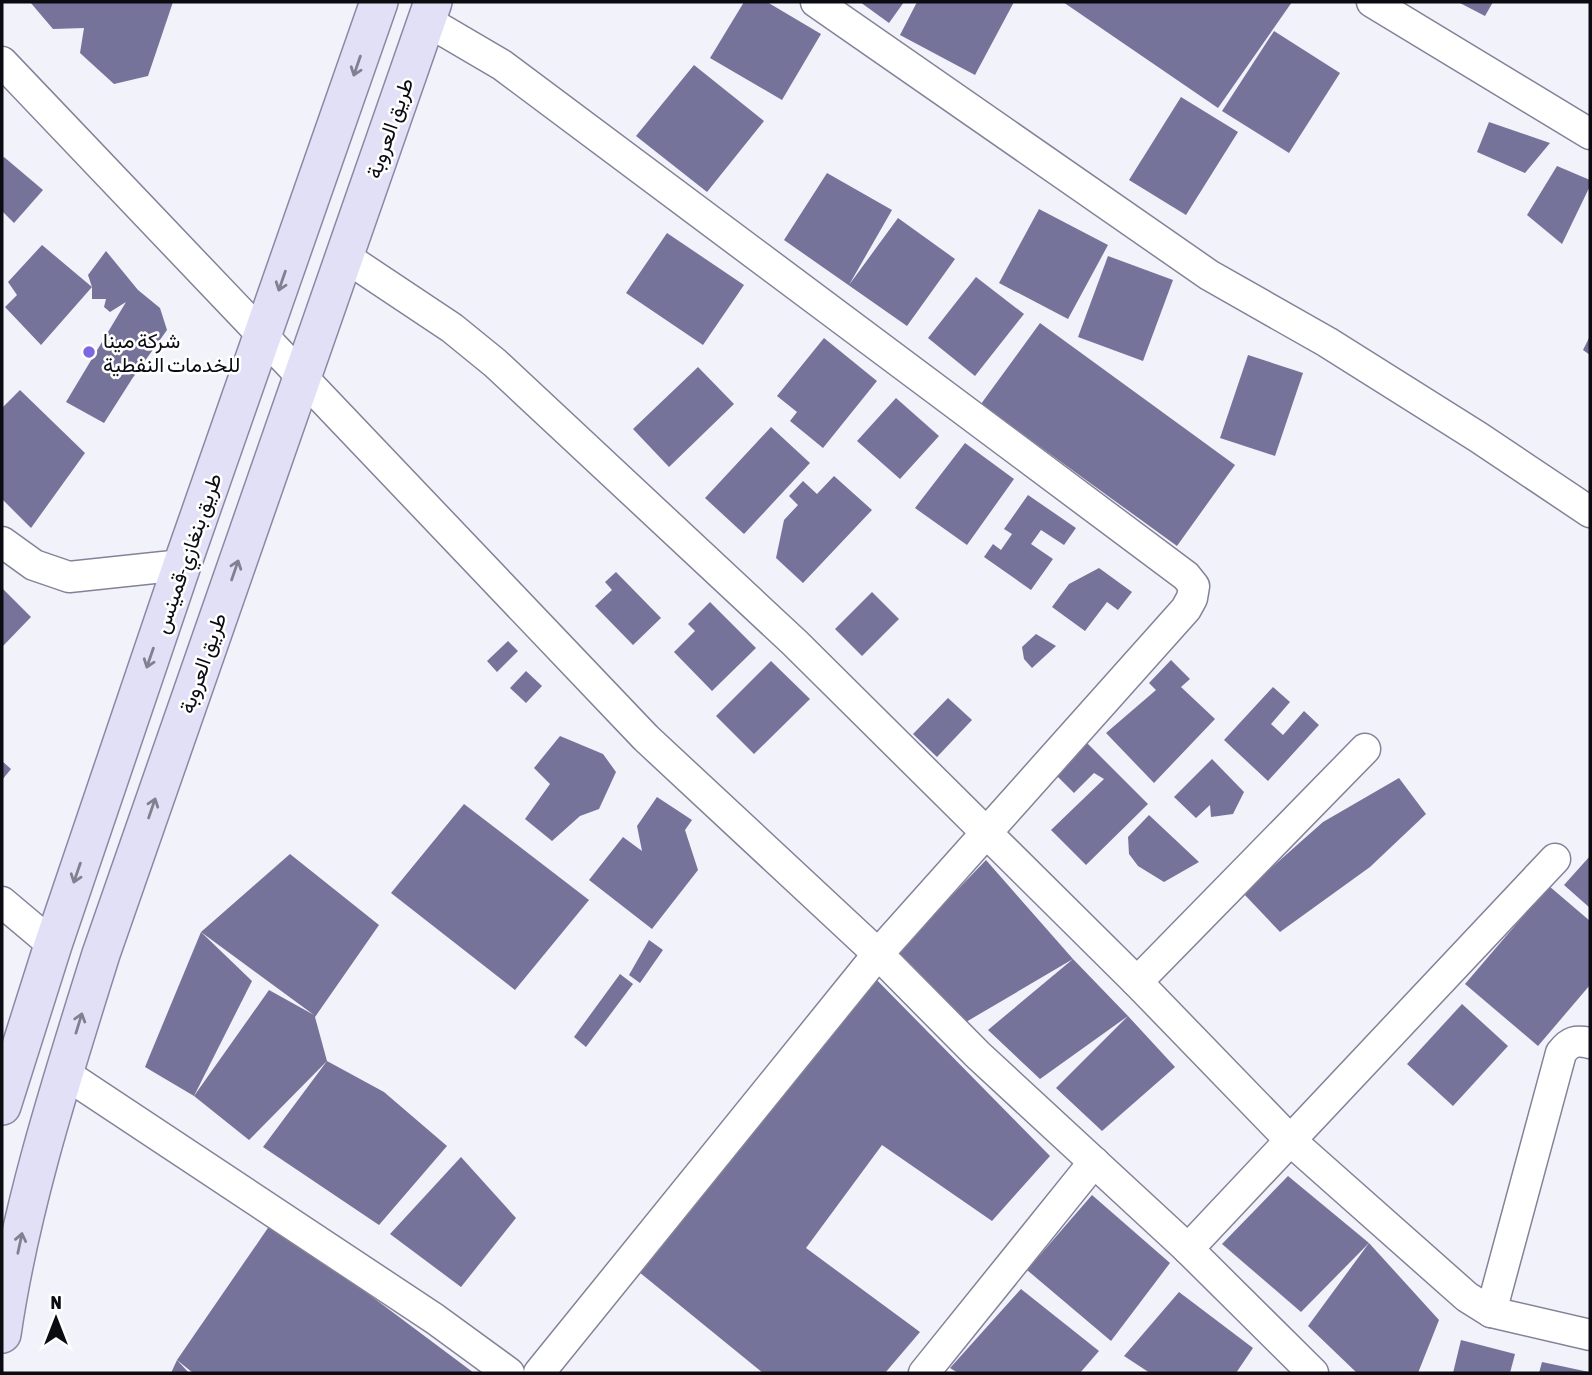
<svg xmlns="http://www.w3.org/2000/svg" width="1592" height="1375" viewBox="0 0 1592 1375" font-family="'Asap Condensed',Vazirmatn,sans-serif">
	<rect width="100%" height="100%" fill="#f2f2fb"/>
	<g fill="#76739b">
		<polygon points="30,2 173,2 148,76 114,84 80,53 84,28 53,29"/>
		<polygon points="744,2 767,2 821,34 782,100 710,58"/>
		<polygon points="860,2 904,2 889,23"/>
		<polygon points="917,2 1014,2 975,75 900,35"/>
		<polygon points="1063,2 1292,2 1218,108"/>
		<polygon points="1458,2 1493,2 1485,16"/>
		<polygon points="1274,31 1340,73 1289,153 1222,111"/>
		<polygon points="694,65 764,121 707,192 636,136"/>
		<polygon points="1181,97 1238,132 1186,215 1129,180"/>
		<polygon points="1489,122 1550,143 1525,173 1477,152"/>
		<polygon points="4,157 43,190 14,223 2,211 2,159"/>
		<polygon points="1557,166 1590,180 1590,186 1562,244 1527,215"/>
		<polygon points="827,173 892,210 849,285 898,218 955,259 907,326 784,240"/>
		<polygon points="1039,209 1108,245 1068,319 999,283"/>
		<polygon points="667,233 744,285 703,345 626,293"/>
		<polygon points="42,245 92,287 88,275 106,251 138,290 160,308 167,330 132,379 104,423 66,402 126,302 110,312 104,307 106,299 92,299 92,287 41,345 5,307 17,295 8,282"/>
		<polygon points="1108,256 1173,280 1143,361 1078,337"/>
		<polygon points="976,277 1024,314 975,376 928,338"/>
		<polygon points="1040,323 1235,465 1177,546 981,404"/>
		<polygon points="1590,336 1590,355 1583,350"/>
		<polygon points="824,338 877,381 823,448 790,421 797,412 777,396"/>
		<polygon points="1248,355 1303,373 1275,456 1220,438"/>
		<polygon points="698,367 734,404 669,467 633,429"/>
		<polygon points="20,390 85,453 31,528 2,499 2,408"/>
		<polygon points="896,398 939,436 900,479 857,441"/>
		<polygon points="771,427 810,463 744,534 705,498"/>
		<polygon points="965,443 1014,479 967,545 915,508"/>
		<polygon points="834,476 872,510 803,583 776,558 784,520 798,505 789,496 803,481 817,494"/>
		<polygon points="1028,495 1076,528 1064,545 1041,530 1031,544 1053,559 1031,590 984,557 993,544 1001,550 1012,534 1004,529"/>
		<polygon points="1099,568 1132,592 1118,610 1107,602 1085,631 1052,607 1069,584"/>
		<polygon points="616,572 661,618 633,645 595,606 612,590 605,582"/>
		<polygon points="2,588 31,617 2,647"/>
		<polygon points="872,592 899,619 862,656 835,629"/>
		<polygon points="710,602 756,648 712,691 674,652 695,631 688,624"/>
		<polygon points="1036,634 1056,646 1032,668 1024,659 1022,647"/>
		<polygon points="508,641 518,651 497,672 487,661"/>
		<polygon points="1171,660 1190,679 1181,687 1215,719 1154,783 1106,733 1156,690 1149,683"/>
		<polygon points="771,661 810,699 754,754 716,716"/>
		<polygon points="526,671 542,686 526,703 510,688"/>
		<polygon points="1273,687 1290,702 1271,724 1283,735 1304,711 1319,725 1268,781 1224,740"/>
		<polygon points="948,698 972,720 937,757 913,734"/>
		<polygon points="560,736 603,754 616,772 599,809 580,816 552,841 525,819 550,784 534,768"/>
		<polygon points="1086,742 1148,804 1086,865 1051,830 1104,779 1094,773 1074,793 1054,773"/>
		<polygon points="1212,759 1244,792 1233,814 1211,817 1210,805 1196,818 1174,797"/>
		<polygon points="2,761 11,769 2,780"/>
		<polygon points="1399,778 1426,814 1370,867 1280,932 1243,893 1323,822"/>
		<polygon points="657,797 692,820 685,830 698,870 652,929 589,880 623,837 642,851 637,826"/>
		<polygon points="464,804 589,900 515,990 391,893"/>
		<polygon points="1149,815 1199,862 1164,882 1138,866 1129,854 1128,837"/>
		<polygon points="290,854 379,925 315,1017 327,1061 384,1092 447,1146 379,1225 263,1147 327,1061 249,1140 194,1096 269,990 314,1015 201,932"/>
		<polygon points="1590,856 1590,908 1564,885"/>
		<polygon points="986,860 1073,959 1128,1016 1175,1067 1102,1131 1056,1088 1128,1016 1040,1079 988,1030 1073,959 966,1022 887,963"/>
		<polygon points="1549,886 1590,921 1590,985 1538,1046 1465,984"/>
		<polygon points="201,932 252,981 194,1096 145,1067"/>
		<polygon points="649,940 663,950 640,983 629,975"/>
		<polygon points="866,969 1050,1156 992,1221 882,1145 806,1248 920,1332 885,1373 763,1373 628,1263"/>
		<polygon points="620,974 633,984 586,1047 574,1037"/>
		<polygon points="1462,1004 1508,1046 1453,1106 1407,1064"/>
		<polygon points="461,1157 516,1218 461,1287 390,1234"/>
		<polygon points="1288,1176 1369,1243 1301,1312 1222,1244"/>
		<polygon points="1092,1195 1170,1263 1111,1341 1027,1270"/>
		<polygon points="272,1222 474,1373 193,1373 177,1360"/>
		<polygon points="1369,1243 1439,1320 1418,1373 1357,1373 1308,1326"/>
		<polygon points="1021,1289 1099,1351 1080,1373 958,1373 950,1368"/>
		<polygon points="1179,1292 1253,1348 1236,1373 1150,1373 1124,1356"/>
		<polygon points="1461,1340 1515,1354 1510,1373 1453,1373"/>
		<polygon points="177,1360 189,1373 171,1373"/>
		<polygon points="1542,1362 1589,1372 1589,1373 1539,1373"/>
	</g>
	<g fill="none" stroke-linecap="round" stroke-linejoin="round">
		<g stroke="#848298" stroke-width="33">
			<g id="minor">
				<polyline points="816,2 1209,275 1327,342 1478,437 1590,512"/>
				<polyline points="1372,2 1590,134"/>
				<polyline points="427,21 502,65 1186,576 1194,586 1192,598 1186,609 878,954 539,1373"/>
				<polyline points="2,62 646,738 878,954 978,1055 1188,1249 1313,1373"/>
				<polyline points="344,256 452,328 495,363 795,643 1137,982 1291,1141 1467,1297 1491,1312 1590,1335"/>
				<polyline points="2,542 34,565 69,577 182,565"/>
				<polyline points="2,902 53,945"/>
				<polyline points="1137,982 1365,749"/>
				<polyline points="64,1073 435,1319 509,1373"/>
				<polyline points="1188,1249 1555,859"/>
				<path d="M1491 1312 1561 1053C1570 1041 1576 1040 1590 1043"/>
				<polyline points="924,1373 1094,1162"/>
			</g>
		</g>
		<g stroke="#8a88a3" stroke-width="40">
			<g id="major">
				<polyline points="2,1106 53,945 182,565 379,2"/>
				<path d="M2 1334C21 1204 62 1079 101 954L433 2"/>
			</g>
		</g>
		<use href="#minor" stroke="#fff" stroke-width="30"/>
		<use href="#major" stroke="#e2e0f7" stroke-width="37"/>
	</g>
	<defs><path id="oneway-shaft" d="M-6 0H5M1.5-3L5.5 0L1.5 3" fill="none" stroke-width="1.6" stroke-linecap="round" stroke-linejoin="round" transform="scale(1.75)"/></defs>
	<g stroke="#818090">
		<use href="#oneway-shaft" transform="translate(357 66) rotate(109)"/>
		<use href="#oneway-shaft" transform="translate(282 281) rotate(109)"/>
		<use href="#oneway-shaft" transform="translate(235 570) rotate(-71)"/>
		<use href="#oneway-shaft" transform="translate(150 658) rotate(109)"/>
		<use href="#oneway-shaft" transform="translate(152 808) rotate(-71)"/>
		<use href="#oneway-shaft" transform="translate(77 873) rotate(109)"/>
		<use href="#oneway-shaft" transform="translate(79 1023) rotate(-73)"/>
		<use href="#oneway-shaft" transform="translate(20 1243) rotate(-78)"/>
	</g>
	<circle fill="#7e67e2" stroke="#fff" stroke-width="2.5" cx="89" cy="352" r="7"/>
	<g text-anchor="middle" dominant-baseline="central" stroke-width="5" stroke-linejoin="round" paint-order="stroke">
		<g font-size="21" fill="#0b0b12" stroke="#fff">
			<text transform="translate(389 128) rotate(-71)">طريق العروبة</text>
			<text transform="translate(187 553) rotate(-71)">طريق بنغازي-قمينس</text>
			<text transform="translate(202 663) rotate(-71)">طريق العروبة</text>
		</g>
		<g font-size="21" fill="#0b0b12" stroke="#fff" text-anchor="start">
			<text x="103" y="340">شركة مينا<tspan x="103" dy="24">للخدمات النفطية</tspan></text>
		</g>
	</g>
	<rect width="1592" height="1375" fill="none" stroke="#0b0b12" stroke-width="7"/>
	<g transform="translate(56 1319)" stroke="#ffffff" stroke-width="5" paint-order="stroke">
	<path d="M0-5L12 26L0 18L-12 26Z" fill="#0b0b12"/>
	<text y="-10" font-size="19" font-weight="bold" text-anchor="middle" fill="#0b0b12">N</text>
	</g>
</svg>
